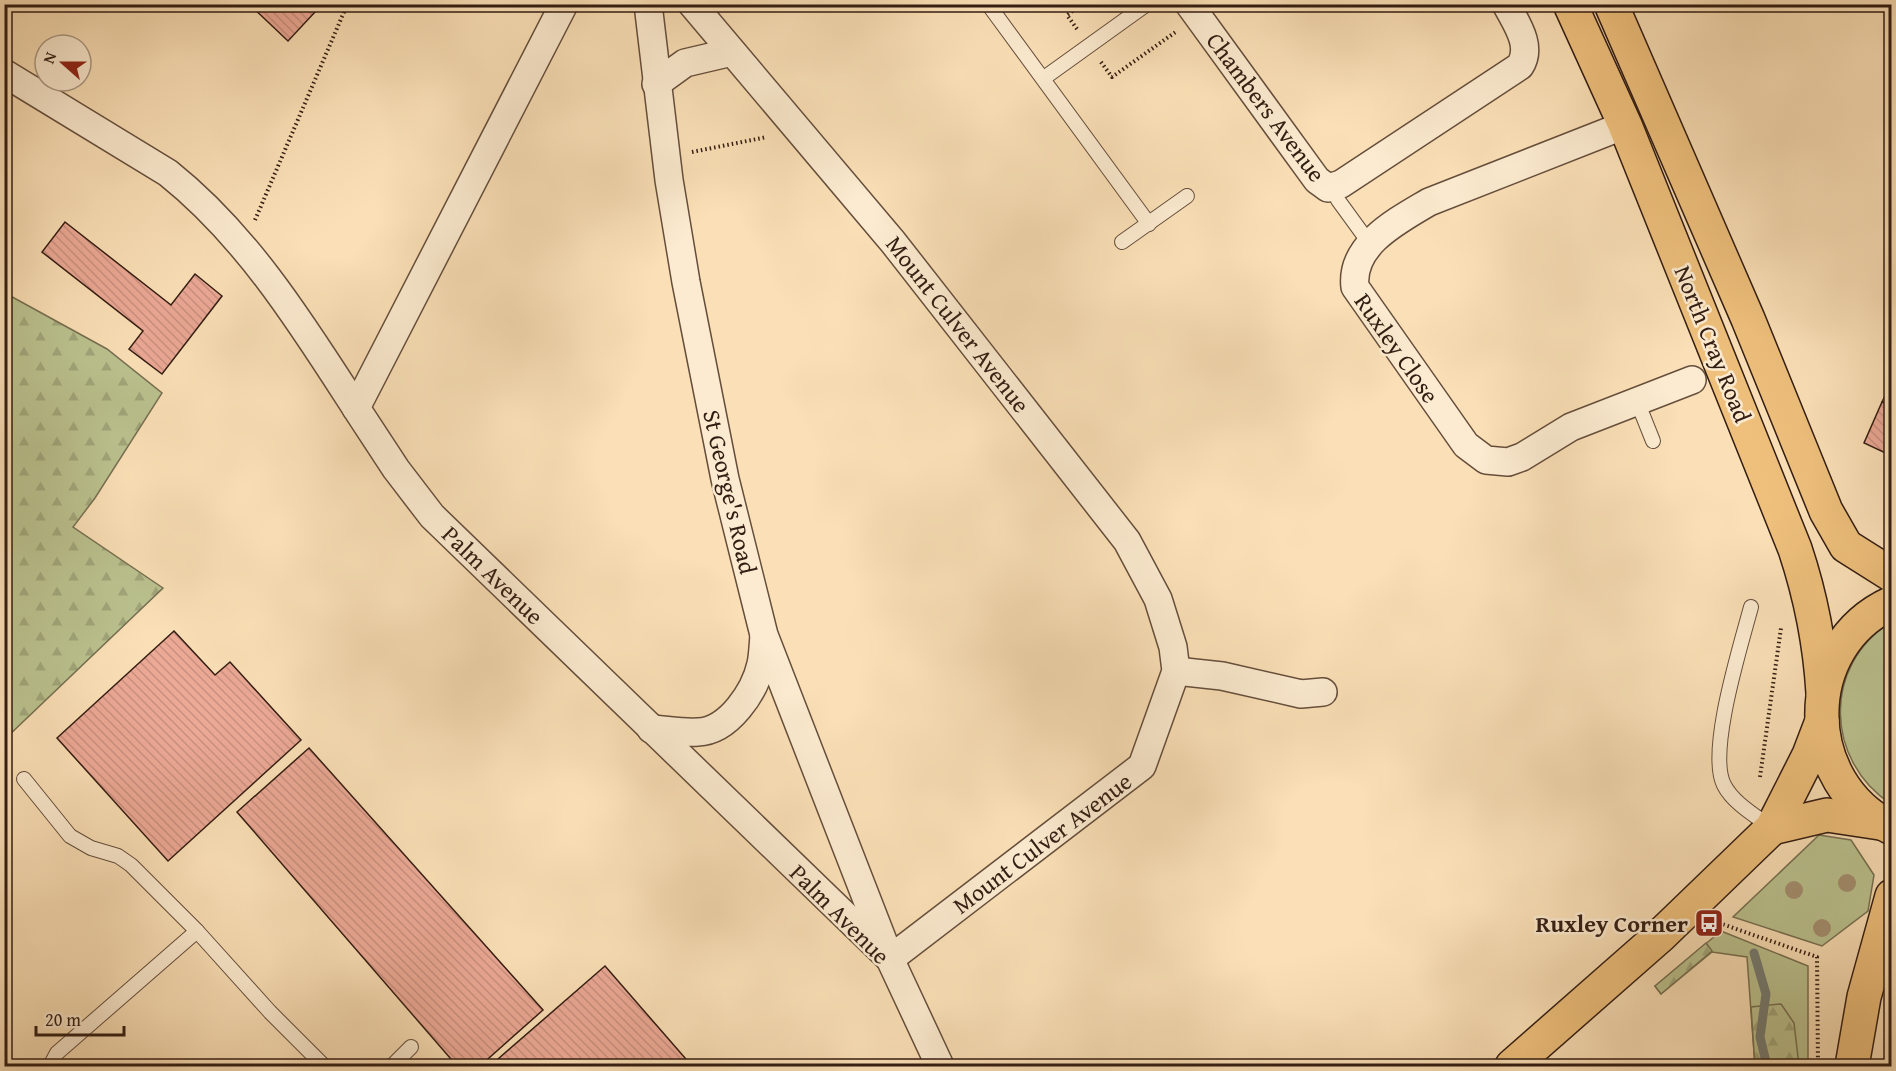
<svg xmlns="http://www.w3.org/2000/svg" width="1896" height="1071" viewBox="0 0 1896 1071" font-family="'Gentium Book Plus',serif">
	<defs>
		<pattern id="forest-firs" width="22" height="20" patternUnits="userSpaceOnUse" patternTransform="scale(1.5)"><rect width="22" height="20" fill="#bbc390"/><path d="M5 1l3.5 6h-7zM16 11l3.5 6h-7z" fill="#a1a77b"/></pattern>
		<pattern id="building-back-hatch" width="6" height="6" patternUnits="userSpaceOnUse" patternTransform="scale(1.5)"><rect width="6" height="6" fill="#eca996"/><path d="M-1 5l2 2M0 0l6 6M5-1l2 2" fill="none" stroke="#cb9180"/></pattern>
	</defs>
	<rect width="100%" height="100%" fill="#fbe0b7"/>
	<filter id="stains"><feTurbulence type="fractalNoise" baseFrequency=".00333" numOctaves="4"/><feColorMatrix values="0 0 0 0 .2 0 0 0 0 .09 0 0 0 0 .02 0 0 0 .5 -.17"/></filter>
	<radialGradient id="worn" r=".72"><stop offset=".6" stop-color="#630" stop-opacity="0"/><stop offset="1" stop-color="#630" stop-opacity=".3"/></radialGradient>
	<g fill="#bbc390" stroke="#777052" stroke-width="1.5">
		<path d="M1891 622V804C1825 761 1822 665 1891 622Z"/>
		<polygon points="1819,835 1851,840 1874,875 1868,911 1822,946 1733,917"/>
		<polygon points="1721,931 1808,966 1808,1066 1755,1066 1747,957 1712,952 1661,994 1655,986"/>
	</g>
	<g fill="url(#forest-firs)" stroke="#777052" stroke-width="1.5">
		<polygon points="5,293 107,349 162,393 95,498 73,527 163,588 5,739"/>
		<polygon points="1706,943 1712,951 1661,994 1655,986"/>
		<polygon points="1781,1004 1794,1023 1799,1066 1755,1066 1751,1007"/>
	</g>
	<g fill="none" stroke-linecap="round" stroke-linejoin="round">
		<polyline stroke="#747c74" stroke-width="9" points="1754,953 1766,994 1760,1037 1767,1066"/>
	</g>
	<g fill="url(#building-back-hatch)" stroke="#331d13" stroke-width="1.5">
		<polygon points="249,4 307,4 315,12 288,41"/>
		<polygon points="65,222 171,305 195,274 222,296 162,374 129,349 143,331 42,252"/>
		<polygon points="1892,381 1892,406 1882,402"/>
		<polygon points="1882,402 1892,406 1892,456 1864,443"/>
		<polygon points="174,631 215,675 230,662 301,740 168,861 57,738"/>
		<polygon points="309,748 543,1010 480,1066 457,1066 237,812"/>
		<polygon points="605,966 692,1066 490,1066"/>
	</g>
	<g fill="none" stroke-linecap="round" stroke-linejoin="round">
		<g stroke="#654e3c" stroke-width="16">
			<g id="service">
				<polyline points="988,4 1149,224"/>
				<polyline points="1044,78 1147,4"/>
				<polyline points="1334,187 1338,200 1370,244"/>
				<polyline points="1122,242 1187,196"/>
				<polyline points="1637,401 1653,441"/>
				<path d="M1751 607C1741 645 1707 752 1724 785 1733 803 1756 816 1772 828"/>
				<polyline points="24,779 70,836 91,848 118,856 131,865 197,931"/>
				<polyline points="50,1066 57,1053 197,931 270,1012 324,1066"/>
				<polyline points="392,1066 411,1047"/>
			</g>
		</g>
		<g stroke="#654e3c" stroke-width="30">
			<g id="minor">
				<polyline points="564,4 356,408 396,469 432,516 890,959 940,1066"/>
				<polyline points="648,4 669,180 686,282 725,479 764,635 890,959 1142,766 1176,671 1173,647 1158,599 1127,541 893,242 692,4"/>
				<path d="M1189 4 1317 180 1328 188 1341 184 1520 66C1533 46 1516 23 1506 4"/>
				<path d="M4 73 168 173C247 236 302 324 356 408"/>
				<polyline points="656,84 685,63 732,52"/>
				<path d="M1625 125 1429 202C1397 221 1350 245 1355 287L1466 445 1486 460 1508 462 1522 457 1571 427 1692 380"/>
				<polyline points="1176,671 1222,676 1301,694 1323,692"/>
				<path d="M651 729C667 730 683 733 698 732 729 731 755 691 761 664 763 655 763 645 764 636"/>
			</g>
		</g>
		<g stroke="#331d13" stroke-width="36">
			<g id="primary">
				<path d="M1570 4 1625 125 1795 549C1811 597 1820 643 1823 693"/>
				<polyline points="1611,4 1748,319 1826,511 1846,546 1892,575"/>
				<path d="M1892 603C1797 646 1800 784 1892 828"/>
				<polyline points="1772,828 1827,815 1880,823"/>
				<polyline points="1512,1066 1660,936 1772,828 1809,755 1822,721"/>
				<polyline points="1852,1066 1864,997 1892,896"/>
			</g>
		</g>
		<g stroke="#331d13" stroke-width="4" stroke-dasharray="1.5 3" stroke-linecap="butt">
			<polyline points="1077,29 1067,15 1082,4"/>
			<polyline points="1101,62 1112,77 1177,31"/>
			<polyline points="692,152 767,137"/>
			<polyline points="255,220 344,12 338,4"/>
			<polyline points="1760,777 1781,628"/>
			<polyline points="1719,923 1817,957 1818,1066"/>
		</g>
		<use href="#service" stroke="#fcebd0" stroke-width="14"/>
		<use href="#minor" stroke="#fcebd0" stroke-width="27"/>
		<use href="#primary" stroke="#eec07c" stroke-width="33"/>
	</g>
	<g fill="#a49071">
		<circle cx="1847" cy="883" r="9"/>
		<circle cx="1794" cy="890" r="9"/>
		<circle cx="1822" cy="928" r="9"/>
	</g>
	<defs>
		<g id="bus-square" transform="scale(1.5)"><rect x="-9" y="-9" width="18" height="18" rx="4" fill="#8f2418" stroke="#fcebd0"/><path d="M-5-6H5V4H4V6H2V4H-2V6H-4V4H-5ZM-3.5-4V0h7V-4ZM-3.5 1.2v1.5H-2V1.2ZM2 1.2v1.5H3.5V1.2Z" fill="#fff"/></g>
	</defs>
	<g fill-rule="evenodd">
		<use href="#bus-square" x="1709" y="923"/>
	</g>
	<g text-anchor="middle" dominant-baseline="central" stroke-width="5" stroke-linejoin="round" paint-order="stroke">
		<g font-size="24" fill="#331d13" stroke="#fcebd0">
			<text transform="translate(1266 107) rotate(53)">Chambers Avenue</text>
			<text transform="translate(958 324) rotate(52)">Mount Culver Avenue</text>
			<text transform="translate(1713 344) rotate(68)">North Cray Road</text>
			<text transform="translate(1397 348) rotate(55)">Ruxley Close</text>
			<text transform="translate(730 492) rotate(77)">St George's Road</text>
			<text transform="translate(493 575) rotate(44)">Palm Avenue</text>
			<text transform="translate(1042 843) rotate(-37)">Mount Culver Avenue</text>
			<text transform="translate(840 914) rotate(45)">Palm Avenue</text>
		</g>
		<g font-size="24" font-weight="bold" fill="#331d13" stroke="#fcebd0" text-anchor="end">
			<text x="1688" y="923">Ruxley Corner</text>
		</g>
	</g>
	<rect width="1896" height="1071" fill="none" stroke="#fbe0b7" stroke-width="24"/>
	<rect x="6" y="6" width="1884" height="1059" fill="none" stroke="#331d13" stroke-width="3"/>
	<rect x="12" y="12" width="1872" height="1047" fill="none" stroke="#331d13" stroke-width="1.5"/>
	<g transform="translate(63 63) rotate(291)"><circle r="28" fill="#fcebd0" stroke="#ac9984" stroke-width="1.5"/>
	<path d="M0-4.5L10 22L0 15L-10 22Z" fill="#8f2418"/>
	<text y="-9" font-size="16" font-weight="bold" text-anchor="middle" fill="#331d13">N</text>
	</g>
	<path d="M36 1026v9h88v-9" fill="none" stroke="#331d13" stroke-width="3"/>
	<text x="45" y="1026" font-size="18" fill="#331d13" stroke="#fcebd0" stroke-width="4.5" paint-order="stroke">20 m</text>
	<rect width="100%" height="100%" filter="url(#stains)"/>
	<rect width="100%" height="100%" fill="url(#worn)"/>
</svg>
